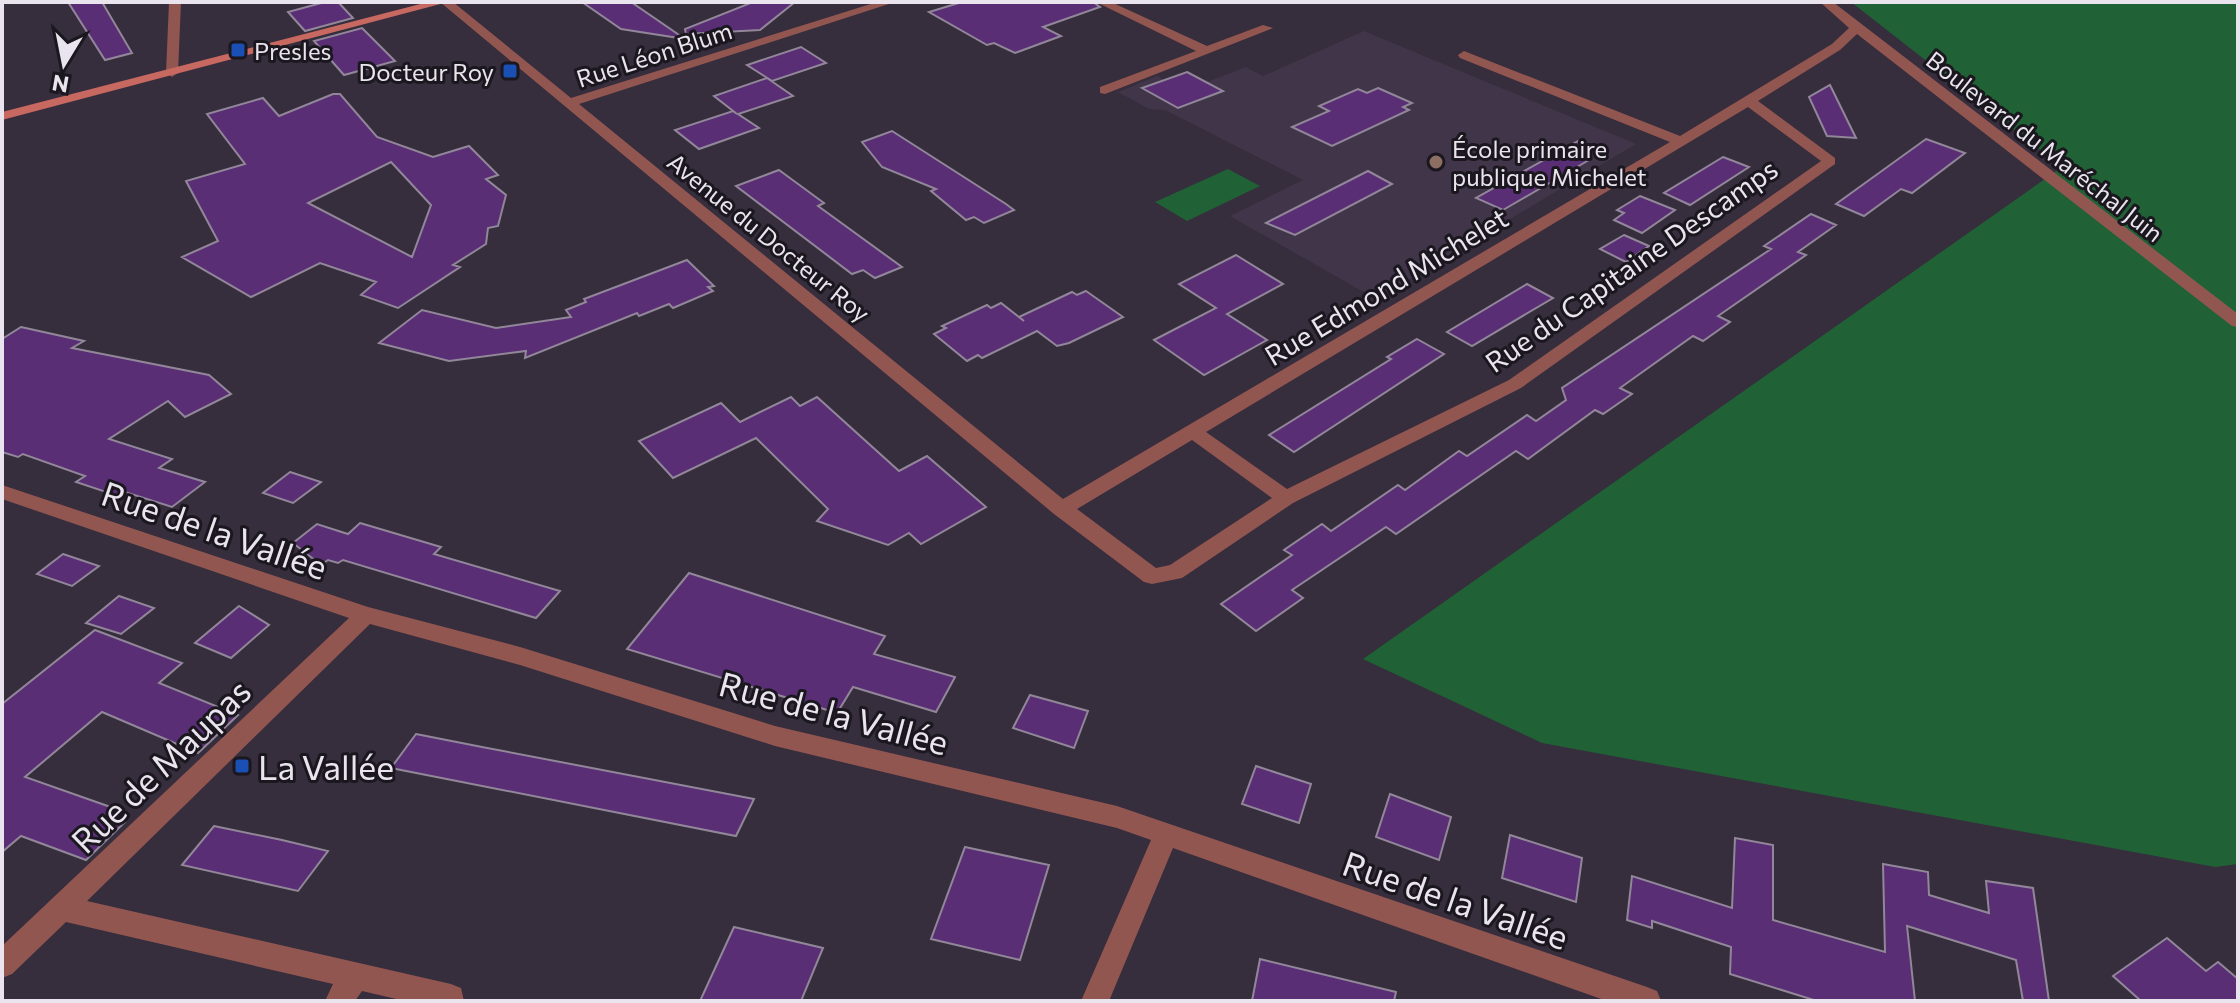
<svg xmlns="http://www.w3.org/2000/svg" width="2240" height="1003" viewBox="0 0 2240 1003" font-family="Commissioner,sans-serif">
	<rect width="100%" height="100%" fill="#362d3d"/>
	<polygon fill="#41354a" points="1364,31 1636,144 1376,299 1230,216 1303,180 1165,110 1149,109 1118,92 1157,76 1172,84 1174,83 1168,79 1187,72 1207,82 1246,67 1263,76"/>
	<g fill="#206236">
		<polygon points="1851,2 2238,2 2238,864 2215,867 1542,743 1363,659 2062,167"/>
		<polygon points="1228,169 1260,186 1187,221 1155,202"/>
	</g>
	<g fill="#592e75" stroke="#918799" stroke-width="2" fill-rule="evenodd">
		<polygon points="68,2 102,2 132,53 105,60"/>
		<polygon points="325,2 338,2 353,18 305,31 288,12"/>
		<polygon points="582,2 631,2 685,39 621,29"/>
		<polygon points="753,2 795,2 760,30 686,34 685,29"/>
		<polygon points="962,2 1093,2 1100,7 1043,27 1061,36 1015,53 994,43 987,45 929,12"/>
		<polygon points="362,28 395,61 344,75 314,41"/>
		<polygon points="801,47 826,63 772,81 747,65"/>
		<polygon points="1187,72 1223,91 1178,108 1142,88"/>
		<polygon points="767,78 793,96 738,114 759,128 699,149 675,130 733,111 737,114 714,96"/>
		<polygon points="1830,85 1856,138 1827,136 1809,97"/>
		<polygon points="1378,88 1412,103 1403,107 1409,110 1332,146 1292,127 1329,111 1319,106 1358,89 1367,93"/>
		<path d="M333 94H340L377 137 433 157 469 146 498 175 486 179 506 195 498 226 488 228 486 244 453 265 460 267 398 308 361 295 376 282 320 263 251 297 182 257 218 241 186 181 245 164 207 114 263 98 279 116ZM391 162 431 205 412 257 308 203Z"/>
		<polygon points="892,131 1006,204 1014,210 984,223 974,217 966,220 931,191 936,189 882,167 862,142"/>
		<polygon points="1926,139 1965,153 1912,193 1901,189 1864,216 1836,204"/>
		<polygon points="1578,141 1589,160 1503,210 1476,198"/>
		<polygon points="1723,157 1749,167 1690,205 1664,193"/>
		<polygon points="779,170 824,203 818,206 902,267 875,278 863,270 852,274 736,186"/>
		<polygon points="1368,171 1392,184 1295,235 1266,223"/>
		<polygon points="1640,196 1675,210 1642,233 1614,220 1624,213 1617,210"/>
		<polygon points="1811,214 1836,225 1798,252 1806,255 1718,316 1730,322 1703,341 1693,336 1620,388 1632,394 1603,414 1595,410 1528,459 1516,451 1396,534 1386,527 1292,590 1303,598 1256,631 1221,604 1292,555 1284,550 1322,524 1331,531 1398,485 1405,490 1459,451 1467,456 1527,415 1536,421 1566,400 1562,388 1771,249 1764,246"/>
		<polygon points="1624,235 1649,246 1626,262 1600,249"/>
		<polygon points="1236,255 1283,284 1227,314 1267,340 1204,375 1154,340 1216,308 1179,284"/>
		<polygon points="687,260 714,286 708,287 713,291 673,308 669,304 639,316 637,313 525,358 526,351 449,361 379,343 422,310 496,328 571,317 566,310 586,302 584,299"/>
		<polygon points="1527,284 1553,298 1472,346 1447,332"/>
		<polygon points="1086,291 1123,317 1069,343 1057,346 1037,331 982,358 978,355 967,361 934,334 946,328 942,326 987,305 991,308 1001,303 1024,321 1019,317 1072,292 1077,295"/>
		<polygon points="21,327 84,341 72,348 209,375 231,394 185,417 168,401 109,439 172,459 159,468 205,482 172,507 122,491 115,495 76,482 85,476 23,454 18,457 2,452 2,339"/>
		<polygon points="1417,339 1444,354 1294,452 1269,435 1391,359 1387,357"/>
		<polygon points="791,397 800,406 817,397 899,471 927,456 986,507 921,544 909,533 888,545 817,521 828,509 756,438 673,478 639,441 721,403 740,422"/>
		<polygon points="290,472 321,482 293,503 263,493"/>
		<polygon points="360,523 441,547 434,554 560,591 536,618 343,560 338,563 328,560 321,565 293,543 317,524 348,534"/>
		<polygon points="63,554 99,566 72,586 37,574"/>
		<polygon points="689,573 885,636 874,654 955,677 936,712 853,687 837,713 627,649"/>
		<polygon points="119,596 154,608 121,634 86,623"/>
		<polygon points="239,606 269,625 231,658 195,643"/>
		<polygon points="95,630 182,663 159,683 238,715 198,753 102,712 25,777 119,810 111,817 125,822 86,860 21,836 2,852 2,704"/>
		<polygon points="1030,695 1088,711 1074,748 1013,728"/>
		<polygon points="416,734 482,747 754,799 736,836 391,768"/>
		<polygon points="1256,766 1311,784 1299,823 1242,804"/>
		<polygon points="1390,794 1451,817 1439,860 1376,837"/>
		<polygon points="214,826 282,840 328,851 298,891 182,865"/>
		<polygon points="1510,835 1582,858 1576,902 1502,878"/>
		<polygon points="1735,838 1773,845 1773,920 1885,952 1883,864 1928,872 1929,895 1989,913 1986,881 2033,888 2049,1001 2023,1001 2016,960 1907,926 1915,1001 1817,1001 1730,974 1731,947 1652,921 1652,928 1627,920 1632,876 1732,908"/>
		<polygon points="965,847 1049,865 1020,960 931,939"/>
		<polygon points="734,927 823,948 801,1001 700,1001"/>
		<polygon points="2167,938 2206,971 2218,962 2238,979 2238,1001 2141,1001 2113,976"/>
		<polygon points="1260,959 1396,992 1394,1001 1252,1001"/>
	</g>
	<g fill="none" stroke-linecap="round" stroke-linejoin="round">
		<g fill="#925651" fill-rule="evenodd">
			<polygon points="169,2 181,2 178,73 172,77 166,73"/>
			<path d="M440 2H453L571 98 877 2H895L579 104 1063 499 1670 142 1460 58 1458 55 1464 51 1680 136 1832 44 1849 28 1820 2H1833L2238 314V327L2232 326 1857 34 1840 50 1758 101 1835 158V164L1521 388 1293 503 1182 578 1152 584 1144 582 1054 514ZM1748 107 1821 161 1509 380 1287 489 1206 432ZM1192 440 1272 498 1170 565 1156 568 1077 509Z"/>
			<polygon points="1096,2 1111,2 1207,46 1263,25 1273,28 1105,94 1100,93 1100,87 1196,51"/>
			<polygon points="2,485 368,607 520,647 775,726 1117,806 1647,987 1657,991 1661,1001 1607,1001 1173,848 1109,1001 1081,1001 1151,840 1117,828 775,746 520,665 370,624 87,901 451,984 461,988 464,1001 405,1001 362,991 355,1001 325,1001 333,984 66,922 12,974 2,978 2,946 349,618 2,499"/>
		</g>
		<polygon fill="#c76861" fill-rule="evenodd" points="428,2 448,2 2,120 2,112"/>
	</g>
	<g fill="#1a4fb4" stroke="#1b171f" stroke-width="3">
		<rect x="230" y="42" width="16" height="16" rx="4"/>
		<rect x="502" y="63" width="16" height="16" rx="4"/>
		<rect x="234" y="758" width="16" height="16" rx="4"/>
	</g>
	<circle fill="#8d6e63" stroke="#1b171f" stroke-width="3" cx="1436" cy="162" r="8"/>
	<g text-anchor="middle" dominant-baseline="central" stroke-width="6" stroke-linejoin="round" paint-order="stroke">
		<g font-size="24" fill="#e9e4ee" stroke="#1b171f" text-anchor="start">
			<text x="254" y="50">Presles</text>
			<text x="494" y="71" text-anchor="end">Docteur Roy</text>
			<text x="1452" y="148">École primaire<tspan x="1452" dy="28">publique Michelet</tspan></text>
		</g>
		<g font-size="24" fill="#e9e4ee" stroke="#1b171f">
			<text transform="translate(654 54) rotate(-18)">Rue Léon Blum</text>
			<text transform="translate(2045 146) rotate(38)">Boulevard du Maréchal Juin</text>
			<text transform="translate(769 237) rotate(39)">Avenue du Docteur Roy</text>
		</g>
		<g font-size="28" fill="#e9e4ee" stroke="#1b171f">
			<text transform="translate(1631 265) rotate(-35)">Rue du Capitaine Descamps</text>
			<text transform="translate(1386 286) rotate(-31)">Rue Edmond Michelet</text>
		</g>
		<g font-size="34" fill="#e9e4ee" stroke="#1b171f">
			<text transform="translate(215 529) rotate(19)">Rue de la Vallée</text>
			<text transform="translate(834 712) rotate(15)">Rue de la Vallée</text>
			<text transform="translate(160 765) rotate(-44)">Rue de Maupas</text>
			<text transform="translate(1456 899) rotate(19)">Rue de la Vallée</text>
		</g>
		<g font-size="34" fill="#e9e4ee" stroke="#1b171f" text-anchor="start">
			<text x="258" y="766">La Vallée</text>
		</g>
	</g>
	<rect width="2240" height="1003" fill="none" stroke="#e9e4ee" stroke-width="8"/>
	<g transform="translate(64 64) rotate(190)" stroke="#1b171f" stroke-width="6" paint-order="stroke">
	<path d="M0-6L14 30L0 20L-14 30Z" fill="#e9e4ee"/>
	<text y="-12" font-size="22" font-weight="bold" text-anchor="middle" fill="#e9e4ee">N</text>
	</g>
</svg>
